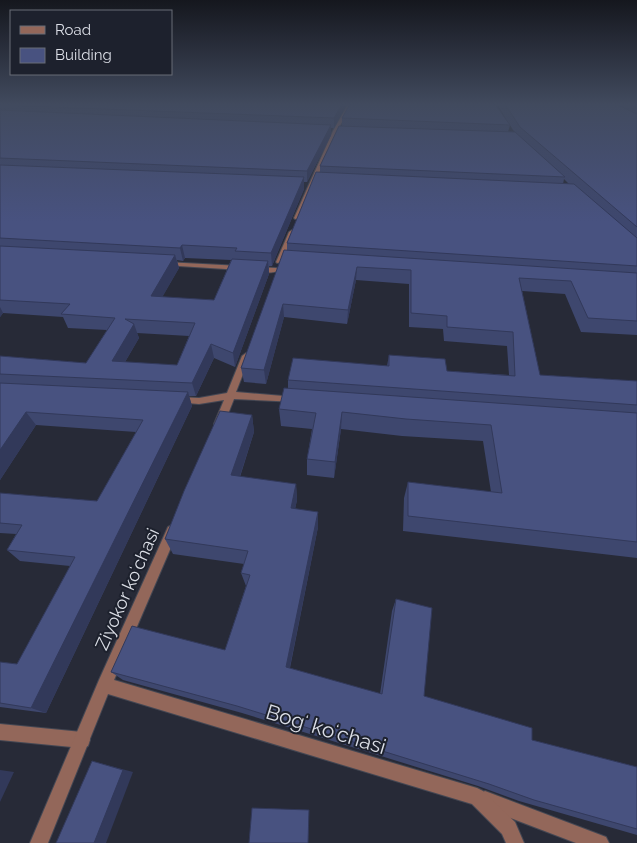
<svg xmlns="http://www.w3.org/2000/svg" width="637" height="843" viewBox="0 0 637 843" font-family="Raleway,sans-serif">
	<rect width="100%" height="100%" fill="#272a37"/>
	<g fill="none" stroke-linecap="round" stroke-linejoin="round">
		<g stroke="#444753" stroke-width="2">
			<g id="lane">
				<polygon points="0,724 82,732 88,734 90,740 88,746 82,748 0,740"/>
				<polygon points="485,791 606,837 609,843 576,843 479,806 476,800 479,794"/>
			</g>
		</g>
		<g stroke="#444753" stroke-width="2">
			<g id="street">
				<polygon points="348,104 352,104 337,131 300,218 295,219 294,218 333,131"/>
				<polygon points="292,230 295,232 282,262 277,263 276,262 289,232"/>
				<polygon points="165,262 241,266 245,268 241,270 163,265 162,264"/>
				<path d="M252 267 276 268 280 270C273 274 258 273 251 269Z"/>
				<polygon points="246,353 250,356 236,392 295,397 300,400 298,402 234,399 224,424 223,427 215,427 214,424 224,400 199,404 175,402 173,400 178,397 199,398 227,393 242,356"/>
				<polygon points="172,525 176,527 178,531 114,680 477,788 483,791 515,822 524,843 506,843 502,834 472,804 108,694 48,843 30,843 99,680 168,527"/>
			</g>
		</g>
		<use href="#lane" fill="#93675a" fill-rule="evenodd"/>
		<use href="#street" fill="#93675a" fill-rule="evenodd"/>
	</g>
	<g fill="#3e476e" fill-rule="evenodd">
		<path d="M0 104H346L334 128H331V135L307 182H304V189L272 266H269V274L235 367 214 358 196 396H189L192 406 46 713 0 707V662L17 664 70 566 20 561 7 550 16 534 0 533V493L97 501 136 432 36 425 0 480V356L86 363 107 330 68 328 63 317 3 313 0 317ZM185 258 231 260 214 300 162 297 179 268 177 260 183 261ZM137 333 189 336 177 365 125 362 139 338Z"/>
		<path d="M499 104H637V335L581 332 565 294 522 291 540 375 637 381V558L403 531 404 498 408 482 491 492 483 441 402 436 341 429 334 478 307 475V459L312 429 281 426 279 409 288 388V380L387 366 389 355 447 371 509 375 507 346 444 341 443 329 409 327V284L356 280 347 324 284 317 266 384 244 382 241 368 287 250V243L320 172V166L342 126V118L506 119 499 107ZM510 125 513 130 515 132H508ZM564 179 569 184H563Z"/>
		<polygon points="252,415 254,432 240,477 296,484 297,500 295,509 318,512 318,527 290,668 380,694 392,611 396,599 424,696 532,740 637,767 637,835 519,801 478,786 242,713 123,680 111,672 225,650 246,586 241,573 244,564 173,554 165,539"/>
	</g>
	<g fill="#32395a">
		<polygon points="342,104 346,104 334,128 334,118"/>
		<polygon points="331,125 331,135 307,182 307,171"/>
		<polygon points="304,177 304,189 272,266 271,253"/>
		<polygon points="182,245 185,258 183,261 180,248"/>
		<polygon points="175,255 179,268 155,310 151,296"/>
		<polygon points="268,261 269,274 235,367 233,353"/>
		<polygon points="357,267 356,280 347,324 348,310"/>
		<polygon points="283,304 284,317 266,384 264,370"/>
		<polygon points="0,307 3,313 0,317"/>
		<polygon points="134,324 139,338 118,374 112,361"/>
		<polygon points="211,344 214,358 196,396 192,383"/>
		<polygon points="188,392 192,406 46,713 31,708"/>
		<polygon points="26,412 36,425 0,480 0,450"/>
		<polygon points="342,412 341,429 334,478 335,462"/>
		<polygon points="252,415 254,432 235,491 231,475"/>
		<polygon points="296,484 297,500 292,523 291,508"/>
		<polygon points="318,512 318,527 288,676 286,667"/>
		<polygon points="92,761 133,772 106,843 94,843"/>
		<polygon points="0,770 14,772 0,802"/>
	</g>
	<g fill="#485280" stroke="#32395a" fill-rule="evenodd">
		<polygon points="0,104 342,104 334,118 0,105"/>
		<polygon points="350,104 495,104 510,125 342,118"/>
		<polygon points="505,104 616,104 637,114 637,227 520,127"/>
		<polygon points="629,104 637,104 637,108"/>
		<polygon points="0,110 331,125 307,171 0,158"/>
		<polygon points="339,126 515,132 565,177 320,166"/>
		<polygon points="0,165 304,177 271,253 235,251 237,248 182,245 180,248 0,238"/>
		<polygon points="316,172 574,184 637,238 637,266 287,243"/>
		<path d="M0 246 175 255 151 296 214 300 232 259 268 261 233 353 211 344 192 383 0 374V356L86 363 115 318 61 314 70 304 0 300ZM125 319 195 323 177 365 112 361 134 324Z"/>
		<polygon points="284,250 637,273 637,321 588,318 571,281 519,278 540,375 637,381 637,405 288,380 293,358 389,366 389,355 445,359 447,371 515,376 513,332 447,327 447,316 411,313 411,270 357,267 348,310 283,304 264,370 241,368"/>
		<polygon points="0,383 188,392 31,708 0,703 0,662 17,664 75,557 7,550 22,525 0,523 0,493 97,501 143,420 26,412 0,450"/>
		<polygon points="284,388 637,413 637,542 408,516 408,482 502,493 491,425 406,419 342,412 335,462 307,459 316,413 279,409"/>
		<polygon points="220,411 252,415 231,475 296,484 291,508 318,512 286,667 382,694 396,599 432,608 424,696 532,728 532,740 637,767 637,829 534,800 489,784 237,706 111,672 132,626 225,650 250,575 241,573 248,551 165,539 184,491"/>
		<polygon points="92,761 123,770 94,843 56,843"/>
		<polygon points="252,808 309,810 308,843 249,843"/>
	</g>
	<linearGradient id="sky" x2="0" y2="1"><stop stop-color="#15171e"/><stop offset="0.47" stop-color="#414a5e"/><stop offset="1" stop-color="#414a5e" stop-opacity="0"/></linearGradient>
	<rect width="637" height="222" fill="url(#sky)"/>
	<g text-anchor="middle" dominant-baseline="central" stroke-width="4" stroke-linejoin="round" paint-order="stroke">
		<g font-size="18" fill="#dbdee6" stroke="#1d212d">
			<text transform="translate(127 589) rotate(-66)">Ziyokor koʻchasi</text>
		</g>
		<g font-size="21" fill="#dbdee6" stroke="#1d212d">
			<text transform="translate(326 729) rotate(17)">Bogʻ koʻchasi</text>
		</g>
	</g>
	<rect x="10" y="10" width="162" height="65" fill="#1d212d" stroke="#696d77"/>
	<rect x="20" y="26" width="25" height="8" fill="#93675a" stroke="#696d77"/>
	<text x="55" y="35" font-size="15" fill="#dbdee6">Road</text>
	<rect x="20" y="48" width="25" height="15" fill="#485280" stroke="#696d77"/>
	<text x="55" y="60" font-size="15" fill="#dbdee6">Building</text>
</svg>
